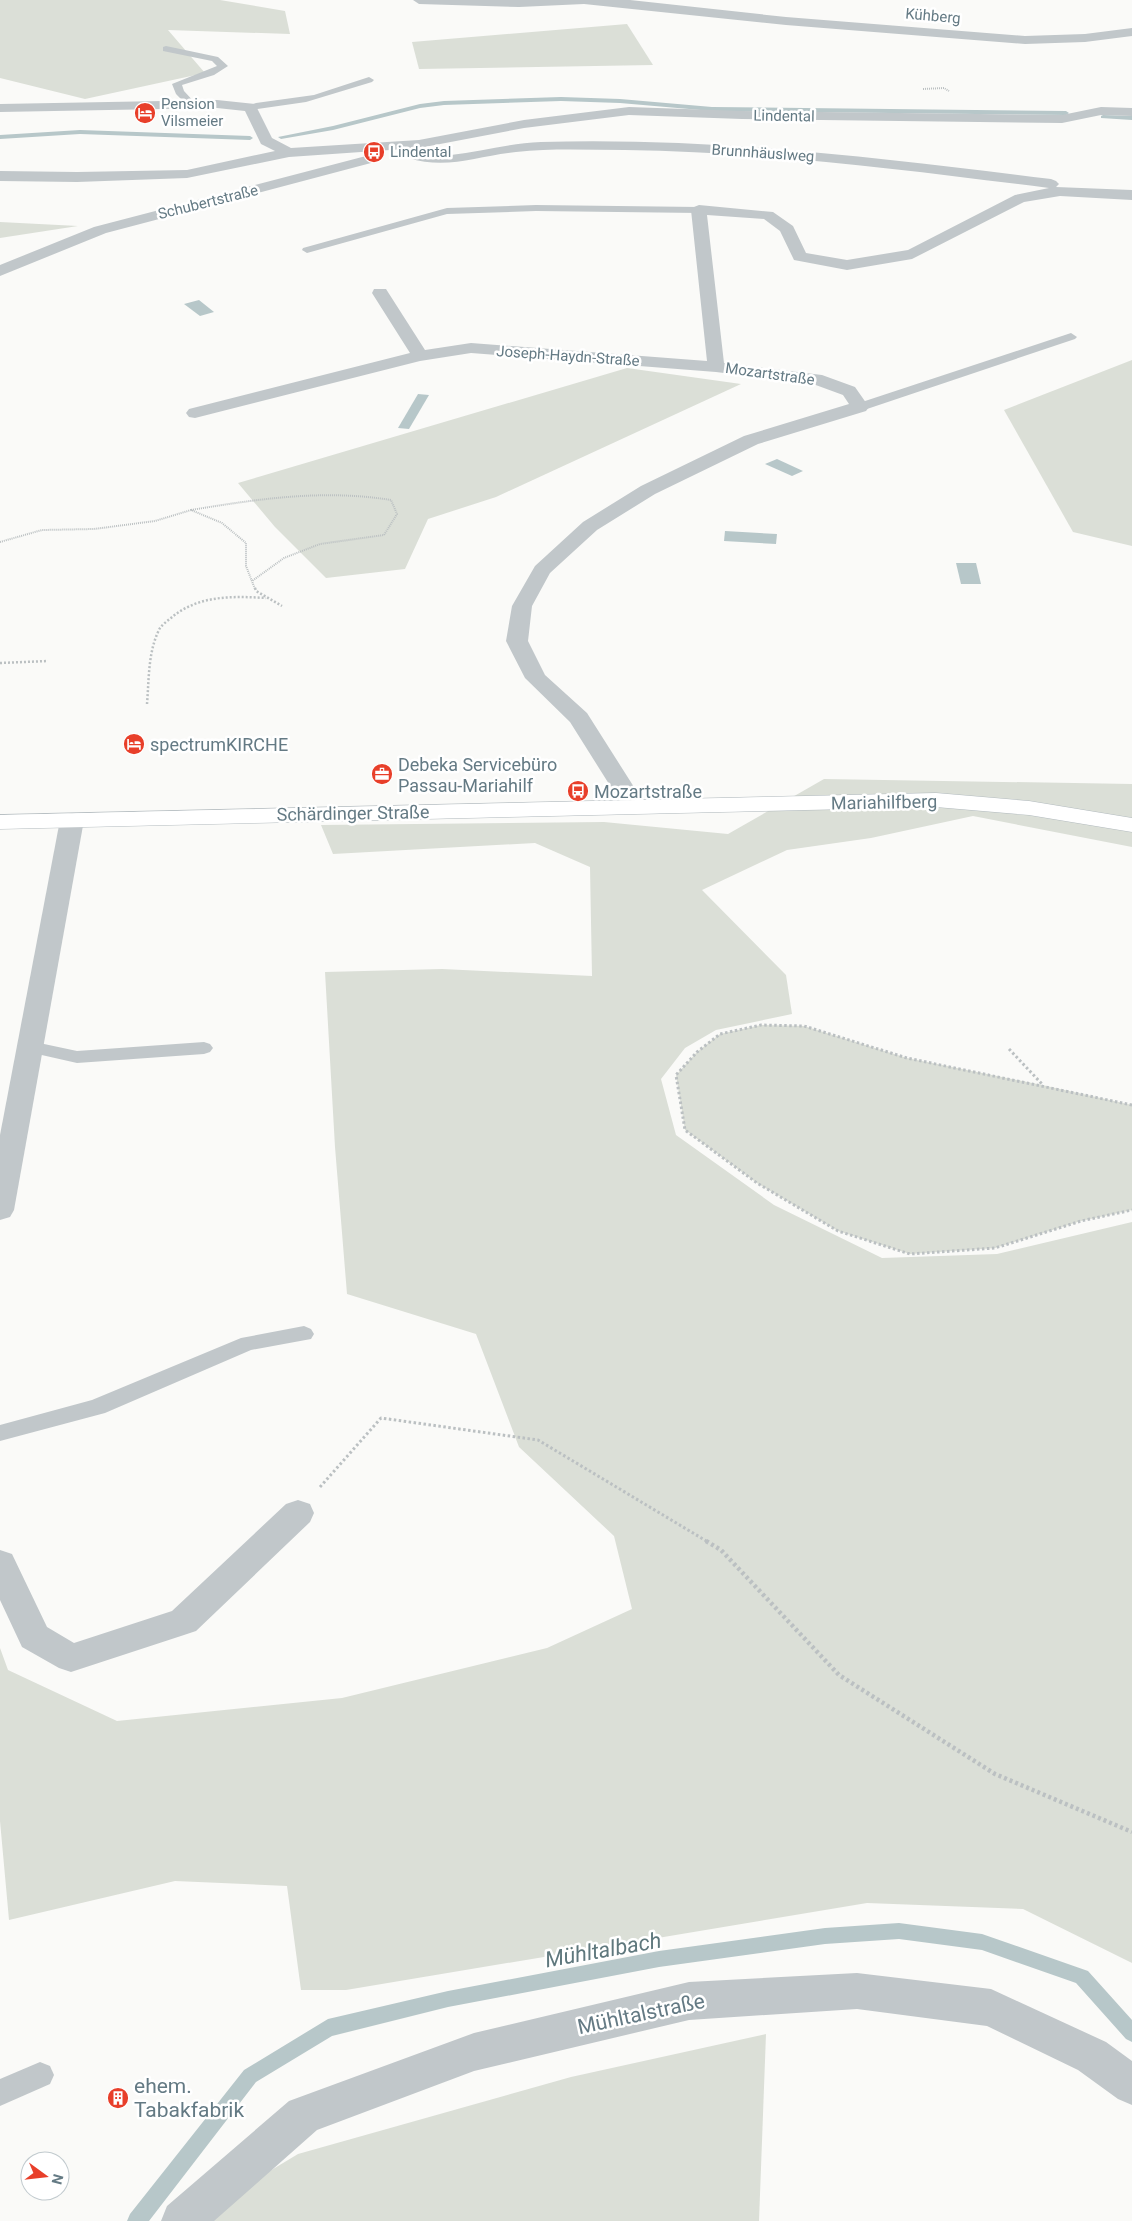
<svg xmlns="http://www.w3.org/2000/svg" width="1132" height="2221" viewBox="0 0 1132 2221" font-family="Roboto,sans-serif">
	<rect width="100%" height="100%" fill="#fafaf8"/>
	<g fill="#dbdfd7">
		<polygon points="0,0 220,0 285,11 290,34 168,30 205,73 85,99 0,78"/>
		<polygon points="627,24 653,65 419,69 412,42"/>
		<polygon points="0,222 78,226 0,238"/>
		<polygon points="1132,360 1132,546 1073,532 1004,410"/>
		<polygon points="627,368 741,384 496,497 428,519 405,569 326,578 275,527 238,483"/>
		<polygon points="824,779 1132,784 1132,847 973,816 871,838 787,850 702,890 786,975 792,1014 716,1030 685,1048 661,1079 676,1135 774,1205 882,1258 997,1254 1132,1222 1132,1963 1023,1909 867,1903 346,1990 301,1990 287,1886 175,1881 9,1920 0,1821 0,1648 8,1670 117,1721 342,1698 547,1648 632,1609 614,1536 519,1447 476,1334 347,1294 335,1147 325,972 442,969 592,976 590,867 535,843 333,854 321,825 604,822 728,834"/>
		<polygon points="761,1025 804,1026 907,1058 1042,1085 1132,1105 1132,1210 1081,1221 995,1248 910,1254 838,1231 757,1183 685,1130 676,1075 697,1052 720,1034"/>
		<polygon points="766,2034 759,2221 187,2221 298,2154 571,2077"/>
	</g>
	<g fill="#b7c7c9">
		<polygon points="199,300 214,312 200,316 184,304"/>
		<polygon points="418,394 429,395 409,429 398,428"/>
		<polygon points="777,459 803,471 792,476 765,464"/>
		<polygon points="725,531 777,534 776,544 724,541"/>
		<polygon points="956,563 976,563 981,584 961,584"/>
	</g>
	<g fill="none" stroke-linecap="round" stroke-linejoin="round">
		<g fill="#b7c7c9" fill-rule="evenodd">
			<polygon points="561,97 620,99 712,107 1066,111 1069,113 1066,115 712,111 620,103 561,101 444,105 420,108 333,130 281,139 278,137 333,126 420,104 444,101"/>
			<polygon points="1103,115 1132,116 1132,120 1101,118 1101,116"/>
			<polygon points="80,130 250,136 253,138 250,140 80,134 0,139 0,135"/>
			<polygon points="899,1923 982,1934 1088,1971 1132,2020 1132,2042 1126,2039 1076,1983 982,1950 899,1939 825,1944 659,1967 448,2007 332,2036 256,2082 149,2221 127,2221 130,2214 244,2070 328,2019 448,1991 659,1951 825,1928"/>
		</g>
		<g stroke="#b3bbbf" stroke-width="1">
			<polygon id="secondary" points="936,793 1029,801 1132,818 1132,832 1029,815 936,807 0,829 0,815"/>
		</g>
		<g stroke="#bbc0c2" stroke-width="2" stroke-dasharray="1 1" stroke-linecap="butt">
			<polyline points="923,89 944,88 949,91"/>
			<path d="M191 510C258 499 323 489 391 500L397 514 384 535 320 544 284 558 252 581"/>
			<polyline points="0,542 42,530 94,529 155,521 191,510 222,523 246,543 246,566 255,589"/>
		</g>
		<g stroke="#bbc0c2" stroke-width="2.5" stroke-dasharray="2 2" stroke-linecap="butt">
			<polyline points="255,588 256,591 282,606"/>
			<polyline points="0,663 48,661"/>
			<path d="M147 704C149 680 148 654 158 632 160 626 166 622 171 618 198 595 232 596 266 598"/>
		</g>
		<g stroke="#bbc0c2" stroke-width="3" stroke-dasharray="2.5 2.5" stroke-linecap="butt">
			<polyline points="1009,1049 1042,1084"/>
			<polyline points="1132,1105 907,1058 804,1026 761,1025 720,1034 697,1052 676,1075 685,1130 757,1183 838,1231 910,1254 995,1248 1081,1221 1132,1210"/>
			<polyline points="320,1487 381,1418 538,1440 708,1542"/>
		</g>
		<polyline stroke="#bbc0c2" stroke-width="4.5" stroke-dasharray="3 3" stroke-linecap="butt" points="706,1541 721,1550 839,1675 995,1774 1132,1832"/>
		<g fill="#c1c7ca" fill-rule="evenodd">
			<polygon points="166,46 218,57 228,66 214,75 182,85 184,91 196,104 194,106 188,106 176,94 172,84 217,66 212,61 163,51 163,47"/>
			<polygon points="369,77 374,80 372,82 306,102 250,110 245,107 256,103 314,95"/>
			<polygon points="536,205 699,207 704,210 699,213 536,211 447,214 307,253 302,250 303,248 447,208"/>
			<polygon points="1071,333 1077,337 1075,339 864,410 856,410 854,407 856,404"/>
			<polygon points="30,1041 77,1051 204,1042 210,1044 213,1048 210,1052 204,1054 77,1063 24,1051 21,1047 24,1043"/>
			<polygon points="304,1326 311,1329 314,1334 311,1339 251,1350 105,1413 0,1441 0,1425 92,1400 241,1338"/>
			<polygon points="40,2062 50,2066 54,2075 50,2084 0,2106 0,2079"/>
		</g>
		<g fill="#c1c7ca" fill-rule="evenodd">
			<polygon points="413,0 630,0 786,17 1025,36 1085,34 1132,28 1132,36 1085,42 1025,44 786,25 584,4 519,7 419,4"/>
			<polygon points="217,100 255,104 272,138 291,148 419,140 524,120 629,107 742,111 1062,115 1101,107 1132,108 1132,116 1101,115 1062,123 742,119 629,115 524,128 419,148 289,157 187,178 77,182 0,181 0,171 77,172 187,170 275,151 261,144 245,111 217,108 0,112 0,104"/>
			<path d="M541 142C712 137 882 158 1051 179L1056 181 1059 184 1056 187 1132 190V200L1060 196 1024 202 912 259 847 270 794 260 780 231 764 219 707 215 724 363 822 375 855 387 869 407 866 411 758 444 655 494 597 530 550 573 532 606 528 641 545 675 587 713 646 806 642 811 634 813 626 811 570 722 525 678 506 641 512 606 535 566 583 522 641 486 744 436 849 404 843 395 813 384 716 372 471 353 420 361 195 418 189 417 186 413 189 409 410 353 372 293 374 289H386L425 350 471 343 707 361 691 210 694 207 699 205 773 212 793 226 806 253 847 260 908 250 1015 195 1049 188C908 170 767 152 625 150 588 150 552 148 516 152 476 156 448 170 408 158L406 155 408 152C417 150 437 156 451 155 481 152 510 143 541 142Z"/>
			<polygon points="366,156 371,157 373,160 371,163 106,233 0,276 0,265 94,227"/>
			<polygon points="72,813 80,815 84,820 14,1210 10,1217 0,1220 0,1135 60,820 64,815"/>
			<polygon points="298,1500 310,1504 314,1513 310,1522 196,1631 184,1635 71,1672 59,1668 22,1647 0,1600 0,1550 12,1554 47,1627 74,1643 172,1611 286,1504"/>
		</g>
		<polygon fill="#c1c7ca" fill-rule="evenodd" points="857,1973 991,1989 1106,2042 1132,2061 1132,2105 1118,2099 1078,2070 987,2026 857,2009 689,2020 474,2071 317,2130 214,2221 161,2221 167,2206 289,2101 474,2033 689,1982"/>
		<use href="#secondary" fill="#fff" fill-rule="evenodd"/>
	</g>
	<defs>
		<g id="hotel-disc" transform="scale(1.125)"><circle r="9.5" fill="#e83f2a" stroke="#fff"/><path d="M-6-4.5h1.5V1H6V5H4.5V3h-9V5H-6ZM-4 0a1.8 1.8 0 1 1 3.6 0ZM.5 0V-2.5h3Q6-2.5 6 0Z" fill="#fff"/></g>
		<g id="bus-disc" transform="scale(1.125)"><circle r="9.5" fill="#e83f2a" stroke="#fff"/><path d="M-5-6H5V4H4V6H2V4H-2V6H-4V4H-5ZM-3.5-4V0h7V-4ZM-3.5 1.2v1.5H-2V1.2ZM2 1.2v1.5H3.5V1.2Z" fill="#fff"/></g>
		<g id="office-disc" transform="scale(1.125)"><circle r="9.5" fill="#e83f2a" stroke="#fff"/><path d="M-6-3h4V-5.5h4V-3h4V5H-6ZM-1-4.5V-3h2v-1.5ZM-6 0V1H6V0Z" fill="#fff"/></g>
		<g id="building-disc" transform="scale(1.125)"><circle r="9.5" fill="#e83f2a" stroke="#fff"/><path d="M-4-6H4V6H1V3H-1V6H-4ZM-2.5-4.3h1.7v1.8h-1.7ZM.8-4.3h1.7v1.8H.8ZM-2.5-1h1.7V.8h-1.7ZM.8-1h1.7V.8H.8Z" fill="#fff"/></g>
	</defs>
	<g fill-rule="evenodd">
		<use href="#hotel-disc" x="145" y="113"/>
		<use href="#bus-disc" x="374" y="152"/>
		<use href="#hotel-disc" x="134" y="744"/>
		<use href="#office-disc" x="382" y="774"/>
		<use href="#bus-disc" x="578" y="791"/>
		<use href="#building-disc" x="118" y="2098"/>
	</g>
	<g text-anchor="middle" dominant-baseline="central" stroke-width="5" stroke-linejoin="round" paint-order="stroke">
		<g font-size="15" fill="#647a84" stroke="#fff">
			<text transform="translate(933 16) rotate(5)">Kühberg</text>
			<text transform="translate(784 116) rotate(1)">Lindental</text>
			<text transform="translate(763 153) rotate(4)">Brunnhäuslweg</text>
			<text transform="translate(208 202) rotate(-14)">Schubertstraße</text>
			<text transform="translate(568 356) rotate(4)">Joseph-Haydn-Straße</text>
			<text transform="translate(770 374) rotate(8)">Mozartstraße</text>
		</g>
		<g font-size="15" fill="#647a84" stroke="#fff" text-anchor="start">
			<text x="161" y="104">Pension<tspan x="161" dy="17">Vilsmeier</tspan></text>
			<text x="390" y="152">Lindental</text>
		</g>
		<g font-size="18" fill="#647a84" stroke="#fff" text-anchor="start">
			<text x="150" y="744">spectrumKIRCHE</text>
			<text x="398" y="764">Debeka Servicebüro<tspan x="398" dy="21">Passau-Mariahilf</tspan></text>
			<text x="594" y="791">Mozartstraße</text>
		</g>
		<g font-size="18" fill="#647a84" stroke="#fff">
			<text transform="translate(884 802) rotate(-1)">Mariahilfberg</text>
			<text transform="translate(353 813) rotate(-1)">Schärdinger Straße</text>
		</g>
		<g font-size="21" fill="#647a84" stroke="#fff">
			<text transform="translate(641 2014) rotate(-12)">Mühltalstraße</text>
		</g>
		<g font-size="21" fill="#647a84" stroke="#fff" text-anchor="start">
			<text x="134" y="2086">ehem.<tspan x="134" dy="24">Tabakfabrik</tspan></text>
		</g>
		<g font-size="22" font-style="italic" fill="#5f787d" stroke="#fff">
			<text transform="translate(603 1950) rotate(-10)">Mühltalbach</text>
		</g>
	</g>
	<g transform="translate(45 2176) rotate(105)"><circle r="24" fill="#ffffff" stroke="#c1cace"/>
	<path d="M0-4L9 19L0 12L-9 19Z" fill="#e83f2a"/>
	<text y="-8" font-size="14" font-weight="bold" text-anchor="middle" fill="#647a84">N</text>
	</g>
</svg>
